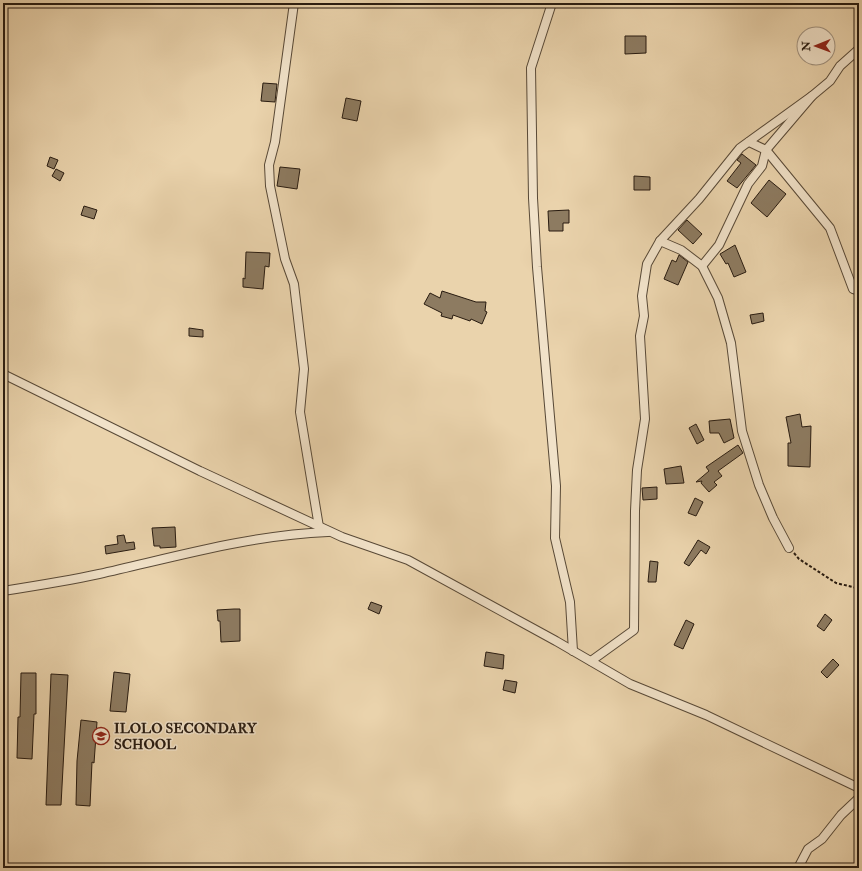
<svg xmlns="http://www.w3.org/2000/svg" width="862" height="871" viewBox="0 0 862 871" font-family="'IM FELL Double Pica',serif">
	<rect width="100%" height="100%" fill="#ead3ac"/>
	<filter id="stains"><feTurbulence type="fractalNoise" baseFrequency=".005" numOctaves="4"/><feColorMatrix values="0 0 0 0 .2 0 0 0 0 .09 0 0 0 0 .02 0 0 0 .5 -.17"/></filter>
	<radialGradient id="worn" r=".72"><stop offset=".6" stop-color="#630" stop-opacity="0"/><stop offset="1" stop-color="#630" stop-opacity=".3"/></radialGradient>
	<g fill="#8d7b61" stroke="#281b10">
		<polygon points="625,36 646,36 646,53 625,54"/>
		<polygon points="263,83 277,84 275,102 261,101"/>
		<polygon points="346,98 361,101 357,121 342,118"/>
		<polygon points="742,154 756,165 737,188 727,181 741,163 737,160"/>
		<polygon points="50,157 58,160 54,169 47,166"/>
		<polygon points="280,167 300,169 297,189 277,186"/>
		<polygon points="56,169 64,173 60,181 52,176"/>
		<polygon points="634,176 650,177 650,190 634,190"/>
		<polygon points="769,180 786,194 767,217 751,203"/>
		<polygon points="84,206 97,210 94,219 81,215"/>
		<polygon points="569,210 569,223 563,223 563,231 549,231 548,211"/>
		<polygon points="687,220 702,234 693,244 678,230"/>
		<polygon points="735,245 746,272 734,277 728,263 726,264 720,254"/>
		<polygon points="246,252 270,253 269,267 265,266 263,289 243,287 243,278 245,279"/>
		<polygon points="679,255 688,262 678,285 664,279 672,260 676,262"/>
		<polygon points="442,291 476,302 486,302 485,311 487,312 482,324 471,319 470,321 453,315 452,319 441,316 442,313 424,304 430,293 440,298"/>
		<polygon points="763,313 764,321 752,324 750,315"/>
		<polygon points="189,328 203,330 203,337 189,336"/>
		<polygon points="800,414 802,427 811,426 810,467 788,466 788,443 791,443 786,417"/>
		<polygon points="730,419 734,438 724,443 719,433 710,433 709,421"/>
		<polygon points="696,424 704,440 697,444 689,428"/>
		<polygon points="738,445 743,453 718,471 722,476 714,482 717,485 709,492 701,483 702,481 696,482 709,471 706,467"/>
		<polygon points="681,466 684,483 666,484 664,469"/>
		<polygon points="657,487 657,499 643,500 642,488"/>
		<polygon points="695,498 703,502 696,516 688,513"/>
		<polygon points="175,527 176,547 160,548 160,546 154,546 152,528"/>
		<polygon points="124,535 126,543 134,542 135,549 106,554 105,546 118,544 117,536"/>
		<polygon points="698,540 710,547 706,554 701,550 689,566 684,563"/>
		<polygon points="650,561 658,562 656,582 648,582"/>
		<polygon points="371,602 382,606 379,614 368,609"/>
		<polygon points="234,609 240,609 240,641 221,642 220,621 218,621 217,610"/>
		<polygon points="825,614 832,620 824,631 817,626"/>
		<polygon points="686,620 694,624 683,649 674,645"/>
		<polygon points="486,652 504,655 503,669 484,666"/>
		<polygon points="833,659 839,665 827,678 821,672"/>
		<polygon points="114,672 130,674 126,712 110,711"/>
		<polygon points="21,673 36,673 36,714 34,714 32,759 17,758 18,717 20,717"/>
		<polygon points="51,674 68,675 61,805 46,805"/>
		<polygon points="505,680 517,682 515,693 503,690"/>
		<polygon points="81,720 97,722 94,763 92,762 90,806 76,805 77,761"/>
	</g>
	<g fill="none" stroke-linecap="round" stroke-linejoin="round">
		<g stroke="#584937" stroke-width="10">
			<g id="street">
				<polyline points="294,3 275,142 269,165 270,186 285,259 294,284 304,369 300,412 319,527"/>
				<polyline points="552,3 531,68 533,198 537,267 556,486 555,538 570,602 573,651"/>
				<polyline points="749,142 766,150 830,228 853,289 859,291"/>
				<polyline points="660,241 681,250 702,266 718,298 731,343 742,431 759,485 773,518 789,548"/>
				<polyline points="702,266 719,245 748,184 762,166 766,150 812,96 830,81 840,66 859,49"/>
				<polyline points="3,374 200,471 342,537 408,560 556,641 630,684 706,715 859,788"/>
				<path d="M3 591C35 586 67 581 99 574 175 557 250 535 328 532"/>
				<polyline points="591,661 634,630 635,511 637,470 645,419 640,336 644,316 642,296 647,264 660,241 699,199 740,148 812,96"/>
				<polyline points="798,868 808,849 822,839 841,815 859,798"/>
			</g>
		</g>
		<polyline stroke="#281b10" stroke-width="2" stroke-dasharray="3 2" stroke-linecap="butt" points="794,553 799,559 836,583 857,588 859,592"/>
		<use href="#street" stroke="#f1e2c9" stroke-width="8"/>
	</g>
	<defs>
		<g id="school-ring" transform="scale(0.9)"><circle r="9.5" fill="#f1e2c9" stroke="#8f2418" stroke-width="1.5"/><path d="M0-5L7-2L0 1L-7-2ZM-4 1L0 2.5L4 1V4Q0 6-4 4Z" fill="#8f2418"/></g>
	</defs>
	<g fill-rule="evenodd">
		<use href="#school-ring" x="101" y="736"/>
	</g>
	<g text-anchor="middle" dominant-baseline="central" stroke-width="3" stroke-linejoin="round" paint-order="stroke">
		<g font-size="14" font-weight="bold" fill="#281b10" stroke="#f1e2c9" text-anchor="start">
			<text x="114" y="728">ILOLO SECONDARY<tspan x="114" dy="16">SCHOOL</tspan></text>
		</g>
	</g>
	<rect width="862" height="871" fill="none" stroke="#ead3ac" stroke-width="16"/>
	<rect x="4" y="4" width="854" height="863" fill="none" stroke="#281b10" stroke-width="2"/>
	<rect x="8" y="8" width="846" height="855" fill="none" stroke="#281b10"/>
	<g transform="translate(816 46) rotate(269)"><circle r="19" fill="#f1e2c9" stroke="#a1927f"/>
	<path d="M0-3L7 15L0 10L-7 15Z" fill="#8f2418"/>
	<text y="-6" font-size="11" font-weight="bold" text-anchor="middle" fill="#281b10">N</text>
	</g>
	<rect width="100%" height="100%" filter="url(#stains)"/>
	<rect width="100%" height="100%" fill="url(#worn)"/>
</svg>
